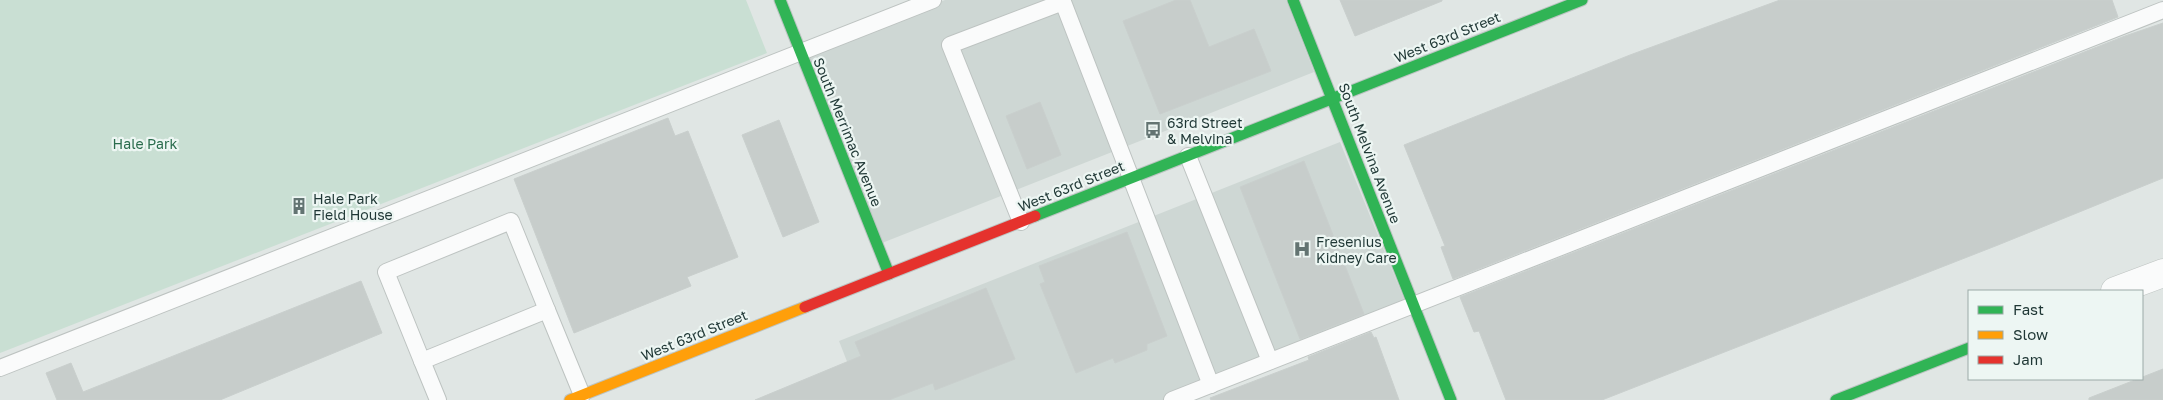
<svg xmlns="http://www.w3.org/2000/svg" width="2163" height="400" viewBox="0 0 2163 400" font-family="'Golos Text',sans-serif">
	<rect width="100%" height="100%" fill="#e0e6e4"/>
	<g fill="#ced7d4">
		<polygon points="945,0 1286,0 1314,72 882,243 807,54"/>
		<polygon points="1340,142 1408,309 1173,400 862,400 839,341"/>
	</g>
	<polygon fill="#c9dfd3" points="0,0 746,0 767,53 0,353"/>
	<g fill="#c7cdcb" stroke="#c9cfcd">
		<polygon points="1176,0 1190,0 1209,47 1254,29 1271,71 1160,114 1123,21"/>
		<polygon points="1340,0 1442,0 1442,1 1355,36"/>
		<polygon points="1780,0 2112,0 2118,17 1453,279 1441,247 1445,246 1404,145 1630,55"/>
		<polygon points="2163,23 2163,178 1998,245 1602,400 1506,400 1479,331 1474,332 1460,297 2125,36"/>
		<polygon points="1040,102 1061,155 1027,169 1006,116"/>
		<polygon points="668,118 675,136 688,131 738,257 687,277 691,286 574,333 514,179"/>
		<polygon points="779,120 819,222 783,237 742,135"/>
		<polygon points="1304,161 1364,314 1300,339 1240,187"/>
		<polygon points="1127,232 1167,336 1147,344 1147,350 1115,363 1113,358 1076,373 1040,284 1045,282 1039,266"/>
		<polygon points="361,281 382,333 220,400 57,400 46,373 71,363 83,392"/>
		<polygon points="986,288 1015,359 935,390 933,383 889,400 755,400 861,356 855,342"/>
		<polygon points="1371,332 1374,338 1376,337 1399,400 1211,400 1210,398 1309,360 1308,357"/>
		<polygon points="2163,369 2163,400 2089,400 2089,398"/>
	</g>
	<g fill="none" stroke-linecap="round" stroke-linejoin="round">
		<g stroke="#bdc3c1" stroke-width="18">
			<g id="lane">
				<polyline points="1188,156 1270,361"/>
				<polyline points="1021,222 950,45 1063,2 1211,385"/>
				<polyline points="422,361 386,272 511,221 547,310"/>
				<polyline points="0,368 933,0"/>
				<polyline points="438,400 422,361 547,310 582,395"/>
				<polyline points="1172,400 2163,10"/>
			</g>
		</g>
		<g stroke="#bdc3c1" stroke-width="29">
			<polyline id="street" points="2115,291 2163,273"/>
		</g>
		<g stroke="#bcc4c2" stroke-width="13">
			<g id="fast">
				<polyline points="780,0 889,274"/>
				<polyline points="1293,0 1451,400"/>
				<polyline points="1035,216 1582,0"/>
				<polyline points="1836,400 1969,348"/>
			</g>
		</g>
		<g stroke="#bcc4c2" stroke-width="13">
			<polyline id="slow" points="570,400 805,307"/>
		</g>
		<g stroke="#bcc4c2" stroke-width="13">
			<polyline id="jam" points="805,307 1035,216"/>
		</g>
		<use href="#lane" stroke="#fafbfb" stroke-width="16"/>
		<use href="#street" stroke="#fafbfb" stroke-width="28"/>
		<use href="#fast" stroke="#30b455" stroke-width="11"/>
		<use href="#slow" stroke="#ff9f0a" stroke-width="11"/>
		<use href="#jam" stroke="#e5322d" stroke-width="11"/>
	</g>
	<defs>
		<g id="bus-bare" transform="scale(1.35)"><path d="M-5-6H5V4H4V6H2V4H-2V6H-4V4H-5ZM-3.5-4V0h7V-4ZM-3.5 1.2v1.5H-2V1.2ZM2 1.2v1.5H3.5V1.2Z" fill="#637472" stroke="#edf6f3" stroke-width="2.5" paint-order="stroke"/></g>
		<g id="building-bare" transform="scale(1.35)"><path d="M-4-6H4V6H1V3H-1V6H-4ZM-2.5-4.3h1.7v1.8h-1.7ZM.8-4.3h1.7v1.8H.8ZM-2.5-1h1.7V.8h-1.7ZM.8-1h1.7V.8H.8Z" fill="#637472" stroke="#edf6f3" stroke-width="2.5" paint-order="stroke"/></g>
		<g id="hospital-bare" transform="scale(1.35)"><path d="M-5-5h3v3.5h4V-5h3V5h-3V1.5h-4V5h-3Z" fill="#637472" stroke="#edf6f3" stroke-width="2.5" paint-order="stroke"/></g>
	</defs>
	<g fill-rule="evenodd">
		<use href="#bus-bare" x="1153" y="130"/>
		<use href="#building-bare" x="299" y="206"/>
		<use href="#hospital-bare" x="1302" y="249"/>
	</g>
	<g text-anchor="middle" dominant-baseline="central" stroke-width="4.5" stroke-linejoin="round" paint-order="stroke">
		<g font-size="14" fill="#1f3735" stroke="#edf6f3">
			<text transform="translate(1447 37) rotate(-22)">West 63rd Street</text>
			<text transform="translate(848 132) rotate(68)">South Merrimac Avenue</text>
			<text transform="translate(1370 153) rotate(69)">South Melvina Avenue</text>
			<text transform="translate(1071 186) rotate(-22)">West 63rd Street</text>
			<text transform="translate(694 335) rotate(-22)">West 63rd Street</text>
		</g>
		<g font-size="14" fill="#1f3735" stroke="#edf6f3" text-anchor="start">
			<text x="1167" y="122">63rd Street<tspan x="1167" dy="16">&amp; Melvina</tspan></text>
			<text x="313" y="198">Hale Park<tspan x="313" dy="16">Field House</tspan></text>
			<text x="1316" y="241">Fresenius<tspan x="1316" dy="16">Kidney Care</tspan></text>
		</g>
		<g font-size="14" fill="#2b6d4e" stroke="#edf6f3">
			<text x="145" y="143">Hale Park</text>
		</g>
	</g>
	<rect x="1968" y="290" width="175" height="90" fill="#edf6f3" stroke="#9baaa7"/>
	<rect x="1978" y="306" width="25" height="8" fill="#30b455" stroke="#9baaa7"/>
	<text x="2013" y="315" font-size="15" fill="#1f3735">Fast</text>
	<rect x="1978" y="331" width="25" height="8" fill="#ff9f0a" stroke="#9baaa7"/>
	<text x="2013" y="340" font-size="15" fill="#1f3735">Slow</text>
	<rect x="1978" y="356" width="25" height="8" fill="#e5322d" stroke="#9baaa7"/>
	<text x="2013" y="365" font-size="15" fill="#1f3735">Jam</text>
</svg>
